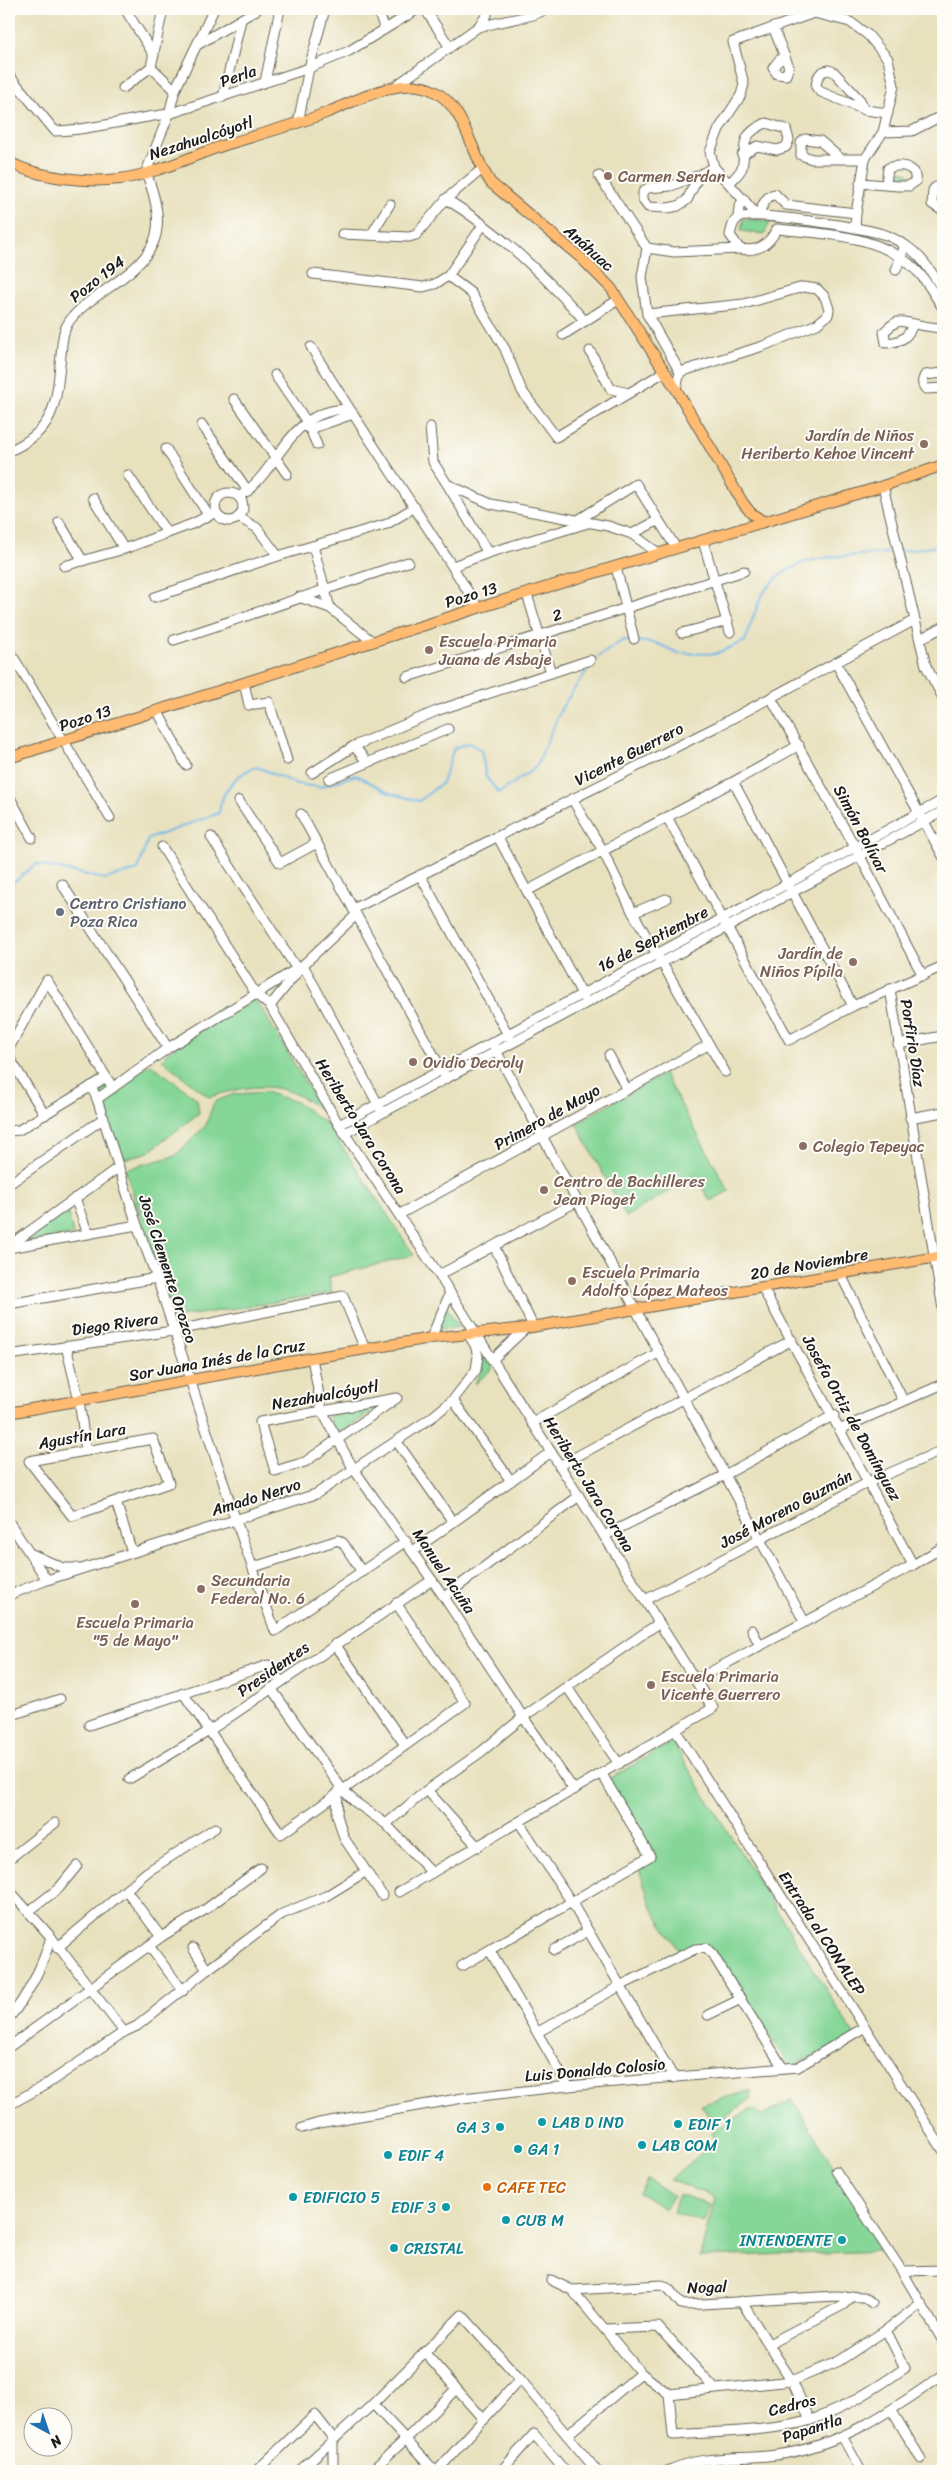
<svg xmlns="http://www.w3.org/2000/svg" width="952" height="2480" viewBox="0 0 952 2480" font-family="Sriracha,sans-serif">
	<rect width="100%" height="100%" fill="#fdfcf7"/>
	<filter id="ink" filterUnits="userSpaceOnUse"><feTurbulence type="fractalNoise" baseFrequency=".02" numOctaves="2"/><feDisplacementMap in="SourceGraphic" scale="10" xChannelSelector="R" yChannelSelector="G"/><feConvolveMatrix kernelMatrix="1 2 1 2 8 2 1 2 1" color-interpolation-filters="sRGB"/></filter>
	<filter id="wash" filterUnits="userSpaceOnUse"><feTurbulence type="fractalNoise" baseFrequency=".0096" numOctaves="4" result="noise"/><feDisplacementMap in="SourceGraphic" scale="20" xChannelSelector="R" yChannelSelector="G"/><feGaussianBlur stdDeviation="1.12" result="paint"/><feColorMatrix in="noise" values="0 0 0 0 0 0 0 0 0 0 0 0 0 0 0 0 0 1.4 0 .05"/><feComposite in="paint" operator="in"/></filter>
	<g filter="url(#wash)">
		<rect width="100%" height="100%" fill="#e8e1be"/>
		<g fill="#85d697" stroke="#50795a">
			<polygon points="899,170 908,173 910,180 898,182 893,179 892,173"/>
			<polygon points="743,219 771,221 764,234 741,231"/>
			<path d="M253 1000 259 1004 322 1111C282 1079 255 1084 209 1097L162 1060 167 1052Z"/>
			<polygon points="151,1064 197,1099 199,1113 149,1152 120,1160 99,1090"/>
			<polygon points="664,1074 729,1191 710,1201 695,1175 626,1217 576,1123"/>
			<polygon points="266,1092 296,1102 328,1125 414,1255 329,1277 332,1293 174,1318 125,1169 175,1156 206,1125 214,1102 234,1094"/>
			<polygon points="68,1210 73,1235 17,1243"/>
			<polygon points="446,1307 459,1327 437,1330"/>
			<polygon points="481,1350 493,1368 475,1384 482,1368"/>
			<polygon points="378,1407 338,1435 328,1416"/>
			<polygon points="672,1742 855,2036 791,2067 708,1944 679,1950 653,1910 639,1869 656,1857 609,1779"/>
			<polygon points="751,2090 751,2099 714,2124 701,2105"/>
			<polygon points="792,2099 885,2251 700,2257 715,2197 669,2180 715,2141 711,2134 729,2121 753,2109 762,2116"/>
			<polygon points="648,2179 674,2195 665,2209 639,2193"/>
			<polygon points="679,2194 710,2205 704,2222 673,2212"/>
		</g>
		<g fill="none" stroke-linecap="round" stroke-linejoin="round">
			<g stroke="#72b8e9" stroke-width="2">
				<polyline points="901,551 943,545"/>
				<path d="M636 641 656 643 678 653 715 654 745 641C750 627 758 598 767 588 802 547 849 559 896 552"/>
				<path d="M9 886 36 864 105 879 138 870 148 839 219 813C221 791 236 773 257 767L297 784 320 787 356 775 389 793 419 801 442 783 454 748 469 743 481 750 486 777 499 793 536 767 562 707 595 659 623 640 631 641"/>
			</g>
		</g>
	</g>
	<g filter="url(#ink)">
		<g fill="none" stroke-linecap="round" stroke-linejoin="round">
			<g stroke="#636155" stroke-width="11">
				<g id="minor">
					<polyline points="125,9 154,55"/>
					<polyline points="377,9 385,29"/>
					<polyline points="425,9 449,46"/>
					<polyline points="940,9 943,14"/>
					<polyline points="478,27 487,15 487,9"/>
					<polyline points="773,27 789,67 786,75 777,74 773,68 779,60 785,59"/>
					<polyline points="199,44 258,9"/>
					<polyline points="151,67 163,9"/>
					<polyline points="151,67 175,90"/>
					<path d="M9 75 55 131C94 130 131 118 169 114L309 68 349 51 418 9"/>
					<polyline points="265,82 280,9"/>
					<polyline points="397,85 478,27 533,15 547,9"/>
					<polyline points="123,88 151,67"/>
					<polyline points="223,97 241,20"/>
					<path d="M865 110 860 100 834 72 829 70C819 71 817 77 816 87L821 92 865 110 888 113"/>
					<polyline points="298,123 309,68 325,9"/>
					<polyline points="883,132 912,131 943,115"/>
					<polyline points="840,158 820,141 805,139 801,143 801,155 812,159 865,159"/>
					<polyline points="699,175 671,186 648,188 643,192 643,200 648,207 668,208 678,206 687,200 699,175 714,167"/>
					<polyline points="599,176 647,248 642,277 647,314 680,372 676,389"/>
					<path d="M730 183C733 179 740 173 742 168 747 145 738 136 766 123L786 129 789 140 786 147 777 150 757 146 742 155"/>
					<path d="M860 183 898 186H909L916 181 914 172C906 164 899 165 888 168L886 184"/>
					<polyline points="943,188 936,187 933,190 932,204 943,211"/>
					<path d="M446 199C497 230 546 277 585 321"/>
					<polyline points="757,215 714,167 710,152 719,129 741,95 744,84 733,42 814,13 850,22 868,35 888,59 894,86 883,132 865,159 856,213 855,228"/>
					<path d="M759 215C762 207 765 196 775 194L786 205 856 213"/>
					<polyline points="738,218 739,207 744,199"/>
					<polyline points="342,234 409,237 416,235 446,199 481,170"/>
					<polyline points="371,235 390,204"/>
					<polyline points="647,248 674,252 740,249"/>
					<polyline points="896,270 905,245"/>
					<polyline points="313,274 423,287 435,284 448,276 471,293 505,349 522,391 556,437 664,372"/>
					<polyline points="448,276 483,225"/>
					<path d="M943 290C932 273 921 254 903 244 898 241 892 237 886 235 866 228 753 210 738 218 732 222 732 228 730 235L740 249C759 252 768 245 777 229 826 234 883 234 919 273 928 283 935 296 943 308"/>
					<polyline points="647,314 744,304 803,287 817,289 825,297 829,309 828,315 817,324 763,346 680,372"/>
					<path d="M913 324C908 338 901 342 886 343L884 332C898 318 899 321 915 324 923 326 931 327 939 328L943 325"/>
					<polyline points="563,335 618,300"/>
					<path d="M311 347C364 435 425 520 478 608"/>
					<polyline points="590,351 611,389 629,393"/>
					<path d="M943 373 925 375C922 380 921 384 926 389L943 388"/>
					<polyline points="275,375 307,422 317,445"/>
					<polyline points="234,399 287,474"/>
					<polyline points="202,425 248,491"/>
					<polyline points="306,427 310,429 353,414"/>
					<polyline points="430,427 433,462 447,484 491,504 608,526 632,534 658,553"/>
					<polyline points="166,449 209,516"/>
					<path d="M9 451C57 430 56 402 61 355 62 345 62 333 67 325 74 312 88 302 100 294 155 256 171 238 146 172L169 114 175 90 214 9"/>
					<polyline points="128,475 167,533"/>
					<polyline points="447,484 488,553"/>
					<polyline points="883,486 926,666 943,698"/>
					<circle cx="229" cy="507" r="14"/>
					<path d="M240 496C281 470 287 409 349 409"/>
					<polyline points="93,498 124,549"/>
					<polyline points="238,517 257,528 278,556"/>
					<polyline points="578,520 636,484 676,548"/>
					<polyline points="59,522 83,561"/>
					<polyline points="632,534 657,521"/>
					<polyline points="703,541 730,632"/>
					<polyline points="313,546 330,608 373,642"/>
					<polyline points="64,566 124,549 192,524 214,513"/>
					<polyline points="453,566 488,553 588,523"/>
					<polyline points="616,567 634,639"/>
					<polyline points="527,594 551,673"/>
					<polyline points="155,597 278,556 387,524 415,507"/>
					<polyline points="299,597 330,608"/>
					<polyline points="682,633 728,621"/>
					<polyline points="920,639 943,627"/>
					<polyline points="174,640 408,562"/>
					<polyline points="9,650 110,818"/>
					<polyline points="836,663 943,856"/>
					<polyline points="407,677 744,571"/>
					<polyline points="244,683 249,705 269,702 287,760"/>
					<polyline points="771,698 855,847 923,976"/>
					<polyline points="157,710 186,765"/>
					<polyline points="354,746 367,762"/>
					<polyline points="312,773 354,746 439,710 590,660"/>
					<polyline points="329,779 448,729"/>
					<polyline points="734,783 853,1006"/>
					<polyline points="9,796 32,838"/>
					<polyline points="572,799 602,849 633,913 725,1072"/>
					<polyline points="239,801 280,863 317,843"/>
					<polyline points="301,814 444,1074"/>
					<polyline points="667,817 789,1040 853,1006 943,966"/>
					<polyline points="211,837 297,969"/>
					<polyline points="498,837 584,998"/>
					<polyline points="162,847 256,994 270,1006 339,1125 439,1275 713,1708 399,1892"/>
					<polyline points="420,875 510,1038"/>
					<polyline points="62,884 168,1048"/>
					<path d="M527 891C617 842 710 797 799 745"/>
					<polyline points="353,909 718,726 915,620"/>
					<polyline points="633,913 666,899"/>
					<polyline points="890,989 943,1309"/>
					<polyline points="270,1006 303,965 380,1108"/>
					<polyline points="898,1044 943,1036"/>
					<polyline points="494,1047 804,1621"/>
					<polyline points="9,1048 47,980 113,1088"/>
					<polyline points="609,1055 627,1090"/>
					<polyline points="9,1057 45,1115"/>
					<polyline points="91,1086 97,1099 137,1225 157,1278 235,1518 275,1631 406,1541"/>
					<polyline points="97,1099 168,1048 303,965 356,915"/>
					<polyline points="910,1118 943,1112"/>
					<polyline points="339,1125 943,800"/>
					<polyline points="9,1131 19,1130 105,1078"/>
					<polyline points="345,1133 943,811"/>
					<polyline points="9,1184 104,1118"/>
					<polyline points="75,1198 88,1234"/>
					<polyline points="400,1214 708,1045"/>
					<polyline points="9,1246 119,1167"/>
					<polyline points="494,1246 533,1326"/>
					<polyline points="9,1248 137,1225"/>
					<polyline points="840,1273 903,1400"/>
					<polyline points="439,1275 576,1202"/>
					<polyline points="762,1287 913,1565"/>
					<polyline points="9,1304 157,1278"/>
					<polyline points="431,1338 450,1293"/>
					<polyline points="66,1346 79,1400 86,1451"/>
					<polyline points="9,1355 173,1331 343,1296 365,1349"/>
					<polyline points="312,1358 322,1411 353,1468 444,1597 523,1717 574,1790"/>
					<polyline points="492,1360 526,1328"/>
					<polygon points="397,1398 305,1462 275,1471 260,1422"/>
					<polyline points="453,1400 511,1481"/>
					<polyline points="532,1423 658,1353"/>
					<polyline points="841,1429 943,1384"/>
					<polygon points="153,1439 169,1483 72,1516 29,1461"/>
					<polyline points="397,1442 453,1522"/>
					<polyline points="559,1466 792,1340"/>
					<polyline points="116,1502 132,1552"/>
					<polyline points="9,1522 47,1580"/>
					<polyline points="604,1536 725,1475 834,1415"/>
					<polyline points="413,1551 551,1452"/>
					<polyline points="32,1554 63,1568 76,1568"/>
					<polyline points="254,1567 338,1540 343,1543 362,1572"/>
					<polyline points="9,1595 47,1580 316,1494 431,1418 453,1400 476,1370 478,1356 475,1345 468,1334"/>
					<polyline points="444,1597 579,1496"/>
					<polyline points="645,1600 869,1482 943,1450"/>
					<polyline points="752,1630 759,1644"/>
					<polyline points="335,1644 405,1745"/>
					<polyline points="695,1680 913,1565 943,1547"/>
					<polyline points="567,1687 619,1764"/>
					<polyline points="271,1688 342,1789 355,1802 386,1824 432,1873"/>
					<polyline points="183,1693 281,1834 465,1703 396,1603"/>
					<polyline points="9,1716 60,1699"/>
					<polyline points="89,1725 268,1665 281,1682"/>
					<polyline points="676,1731 943,2150"/>
					<polyline points="129,1779 209,1731 432,1580"/>
					<polyline points="427,1790 478,1847"/>
					<polyline points="338,1792 337,1815 344,1838 382,1895"/>
					<polyline points="519,1822 572,1903 674,2078"/>
					<polyline points="386,1824 427,1790 481,1752 523,1717 659,1623"/>
					<polyline points="9,1859 55,1823"/>
					<polyline points="9,1890 51,1937 124,2032"/>
					<polyline points="126,1890 161,1937"/>
					<polyline points="28,1912 59,1888 77,1866"/>
					<polyline points="149,1946 183,1991"/>
					<polyline points="57,1948 147,1872 215,1828"/>
					<polyline points="193,1948 207,1970"/>
					<polyline points="554,1950 588,1931"/>
					<polyline points="490,1951 568,2086"/>
					<polyline points="462,1966 650,1856 602,1774"/>
					<polyline points="708,2015 741,1999"/>
					<path d="M9 2018C28 1996 43 1965 51 1937"/>
					<polyline points="538,2032 620,1986 695,1949 706,1948 713,1955 783,2068"/>
					<polyline points="9,2047 161,1937 206,1909 261,1868"/>
					<polyline points="9,2105 47,2084 124,2032 137,2026 207,1970 282,1914 326,1896 365,1872"/>
					<polyline points="302,2128 319,2123 463,2098 568,2086 798,2067 865,2027"/>
					<polyline points="836,2171 902,2271 943,2341"/>
					<polyline points="902,2271 943,2270"/>
					<polyline points="551,2280 572,2290 662,2285 669,2289 681,2304 685,2305 835,2296 864,2297 872,2303"/>
					<polyline points="572,2290 641,2373 669,2394 792,2381 839,2361 886,2330 921,2303"/>
					<polyline points="741,2301 792,2381 810,2420"/>
					<polyline points="605,2329 658,2327 714,2388"/>
					<polyline points="769,2344 843,2305 852,2296"/>
					<polyline points="424,2352 484,2420"/>
					<path d="M669 2394 673 2435C713 2432 774 2432 811 2420 845 2408 876 2388 905 2368L886 2330"/>
					<polyline points="373,2404 435,2471"/>
					<polyline points="892,2411 921,2459"/>
					<polyline points="567,2435 641,2373"/>
					<polyline points="842,2436 861,2471"/>
					<polyline points="256,2471 315,2415 333,2438 333,2471"/>
					<polyline points="299,2471 373,2404 462,2315 520,2379 597,2471"/>
					<polyline points="371,2471 406,2439 456,2389"/>
					<polyline points="437,2471 520,2379"/>
					<polyline points="501,2471 534,2434 565,2471"/>
					<path d="M668 2471C702 2454 739 2460 776 2455 839 2447 893 2410 943 2375"/>
				</g>
			</g>
			<g stroke="#636155" stroke-width="12">
				<g id="major">
					<path d="M9 162C38 178 87 183 120 179 157 174 193 155 228 144 261 134 294 125 326 113 356 101 402 74 434 91 466 108 471 155 491 183L581 258 611 288 676 389 743 503 751 513 764 522"/>
					<polyline points="9,758 478,608 883,486 943,465"/>
					<polyline points="9,1413 312,1358 431,1338 526,1328 943,1256"/>
				</g>
			</g>
			<use href="#minor" stroke="#fff" stroke-width="9"/>
			<use href="#major" stroke="#ffbb71" stroke-width="10"/>
		</g>
	</g>
	<g fill="#8d6e63" stroke="#fdfcf7" stroke-width="2">
		<circle cx="608" cy="176" r="5"/>
		<circle cx="924" cy="444" r="5"/>
		<circle cx="429" cy="650" r="5"/>
		<circle cx="853" cy="962" r="5"/>
		<circle cx="413" cy="1062" r="5"/>
		<circle cx="803" cy="1146" r="5"/>
		<circle cx="544" cy="1190" r="5"/>
		<circle cx="572" cy="1281" r="5"/>
		<circle cx="201" cy="1589" r="5"/>
		<circle cx="135" cy="1604" r="5"/>
		<circle cx="651" cy="1685" r="5"/>
	</g>
	<circle fill="#6b7280" stroke="#fdfcf7" stroke-width="2" cx="60" cy="912" r="5"/>
	<g fill="#0f9aa8" stroke="#fdfcf7" stroke-width="2">
		<circle cx="542" cy="2122" r="5"/>
		<circle cx="678" cy="2124" r="5"/>
		<circle cx="500" cy="2127" r="5"/>
		<circle cx="642" cy="2145" r="5"/>
		<circle cx="518" cy="2149" r="5"/>
		<circle cx="388" cy="2155" r="5"/>
		<circle cx="293" cy="2197" r="5"/>
		<circle cx="446" cy="2207" r="5"/>
		<circle cx="506" cy="2220" r="5"/>
		<circle cx="842" cy="2240" r="5"/>
		<circle cx="394" cy="2248" r="5"/>
	</g>
	<circle fill="#e8710a" stroke="#fdfcf7" stroke-width="2" cx="487" cy="2187" r="5"/>
	<g text-anchor="middle" dominant-baseline="central" stroke-width="4" stroke-linejoin="round" paint-order="stroke">
		<g font-size="16" fill="#1c1c1c" stroke="#fdfcf7">
			<text transform="translate(238 76) rotate(-19)">Perla</text>
			<text transform="translate(201 138) rotate(-18)">Nezahualcóyotl</text>
			<text transform="translate(589 248) rotate(42)">Anáhuac</text>
			<text transform="translate(97 279) rotate(-38)">Pozo 194</text>
			<text transform="translate(471 595) rotate(-17)">Pozo 13</text>
			<text transform="translate(557 615) rotate(-17)">2</text>
			<text transform="translate(85 718) rotate(-18)">Pozo 13</text>
			<text transform="translate(629 754) rotate(-27)">Vicente Guerrero</text>
			<text transform="translate(861 829) rotate(62)">Simón Bolívar</text>
			<text transform="translate(653 939) rotate(-28)">16 de Septiembre</text>
			<text transform="translate(913 1043) rotate(81)">Porfirio Díaz</text>
			<text transform="translate(547 1117) rotate(-29)">Primero de Mayo</text>
			<text transform="translate(361 1126) rotate(58)">Heriberto Jara Corona</text>
			<text transform="translate(809 1264) rotate(-10)">20 de Noviembre</text>
			<text transform="translate(168 1269) rotate(72)">José Clemente Orozco</text>
			<text transform="translate(115 1324) rotate(-8)">Diego Rivera</text>
			<text transform="translate(217 1360) rotate(-10)">Sor Juana Inés de la Cruz</text>
			<text transform="translate(325 1395) rotate(-10)">Nezahualcóyotl</text>
			<text transform="translate(852 1418) rotate(61)">Josefa Ortiz de Domínguez</text>
			<text transform="translate(82 1436) rotate(-10)">Agustín Lara</text>
			<text transform="translate(589 1484) rotate(58)">Heriberto Jara Corona</text>
			<text transform="translate(256 1497) rotate(-17)">Amado Nervo</text>
			<text transform="translate(786 1509) rotate(-28)">José Moreno Guzmán</text>
			<text transform="translate(444 1571) rotate(56)">Manuel Acuña</text>
			<text transform="translate(273 1669) rotate(-35)">Presidentes</text>
			<text transform="translate(822 1933) rotate(57)">Entrada al CONALEP</text>
			<text transform="translate(595 2070) rotate(-5)">Luis Donaldo Colosio</text>
			<text transform="translate(707 2287) rotate(-2)">Nogal</text>
			<text transform="translate(792 2405) rotate(-14)">Cedros</text>
			<text transform="translate(812 2428) rotate(-18)">Papantla</text>
		</g>
		<g font-size="16" fill="#785e54" stroke="#fdfcf7" text-anchor="start">
			<text x="618" y="176">Carmen Serdan</text>
			<text x="914" y="435" text-anchor="end">Jardín de Niños<tspan x="914" dy="18">Heriberto Kehoe Vincent</tspan></text>
			<text x="439" y="641">Escuela Primaria<tspan x="439" dy="18">Juana de Asbaje</tspan></text>
			<text x="843" y="953" text-anchor="end">Jardín de<tspan x="843" dy="18">Niños Pípila</tspan></text>
			<text x="423" y="1062">Ovidio Decroly</text>
			<text x="813" y="1146">Colegio Tepeyac</text>
			<text x="554" y="1181">Centro de Bachilleres<tspan x="554" dy="18">Jean Piaget</tspan></text>
			<text x="582" y="1272">Escuela Primaria<tspan x="582" dy="18">Adolfo López Mateos</tspan></text>
			<text x="211" y="1580">Secundaria<tspan x="211" dy="18">Federal No. 6</tspan></text>
			<text x="135" y="1622" text-anchor="middle">Escuela Primaria<tspan x="135" dy="18">"5 de Mayo"</tspan></text>
			<text x="661" y="1676">Escuela Primaria<tspan x="661" dy="18">Vicente Guerrero</tspan></text>
		</g>
		<g font-size="16" fill="#5b616d" stroke="#fdfcf7" text-anchor="start">
			<text x="70" y="903">Centro Cristiano<tspan x="70" dy="18">Poza Rica</tspan></text>
		</g>
		<g font-size="16" fill="#0d838f" stroke="#fdfcf7" text-anchor="start">
			<text x="552" y="2122">LAB D IND</text>
			<text x="688" y="2124">EDIF 1</text>
			<text x="490" y="2127" text-anchor="end">GA 3</text>
			<text x="652" y="2145">LAB COM</text>
			<text x="528" y="2149">GA 1</text>
			<text x="398" y="2155">EDIF 4</text>
			<text x="303" y="2197">EDIFICIO 5</text>
			<text x="436" y="2207" text-anchor="end">EDIF 3</text>
			<text x="516" y="2220">CUB M</text>
			<text x="832" y="2240" text-anchor="end">INTENDENTE</text>
			<text x="404" y="2248">CRISTAL</text>
		</g>
		<g font-size="16" fill="#c56008" stroke="#fdfcf7" text-anchor="start">
			<text x="497" y="2187">CAFE TEC</text>
		</g>
	</g>
	<rect width="952" height="2480" fill="none" stroke="#fdfcf7" stroke-width="30"/>
	<g transform="translate(48 2432) rotate(140)"><circle r="24" fill="#fdfcf7" stroke="#a3a29f"/>
	<path d="M0-4L9 19L0 12L-9 19Z" fill="#1f6fb2"/>
	<text y="-8" font-size="14" font-weight="bold" text-anchor="middle" fill="#1c1c1c">N</text>
	</g>
</svg>
